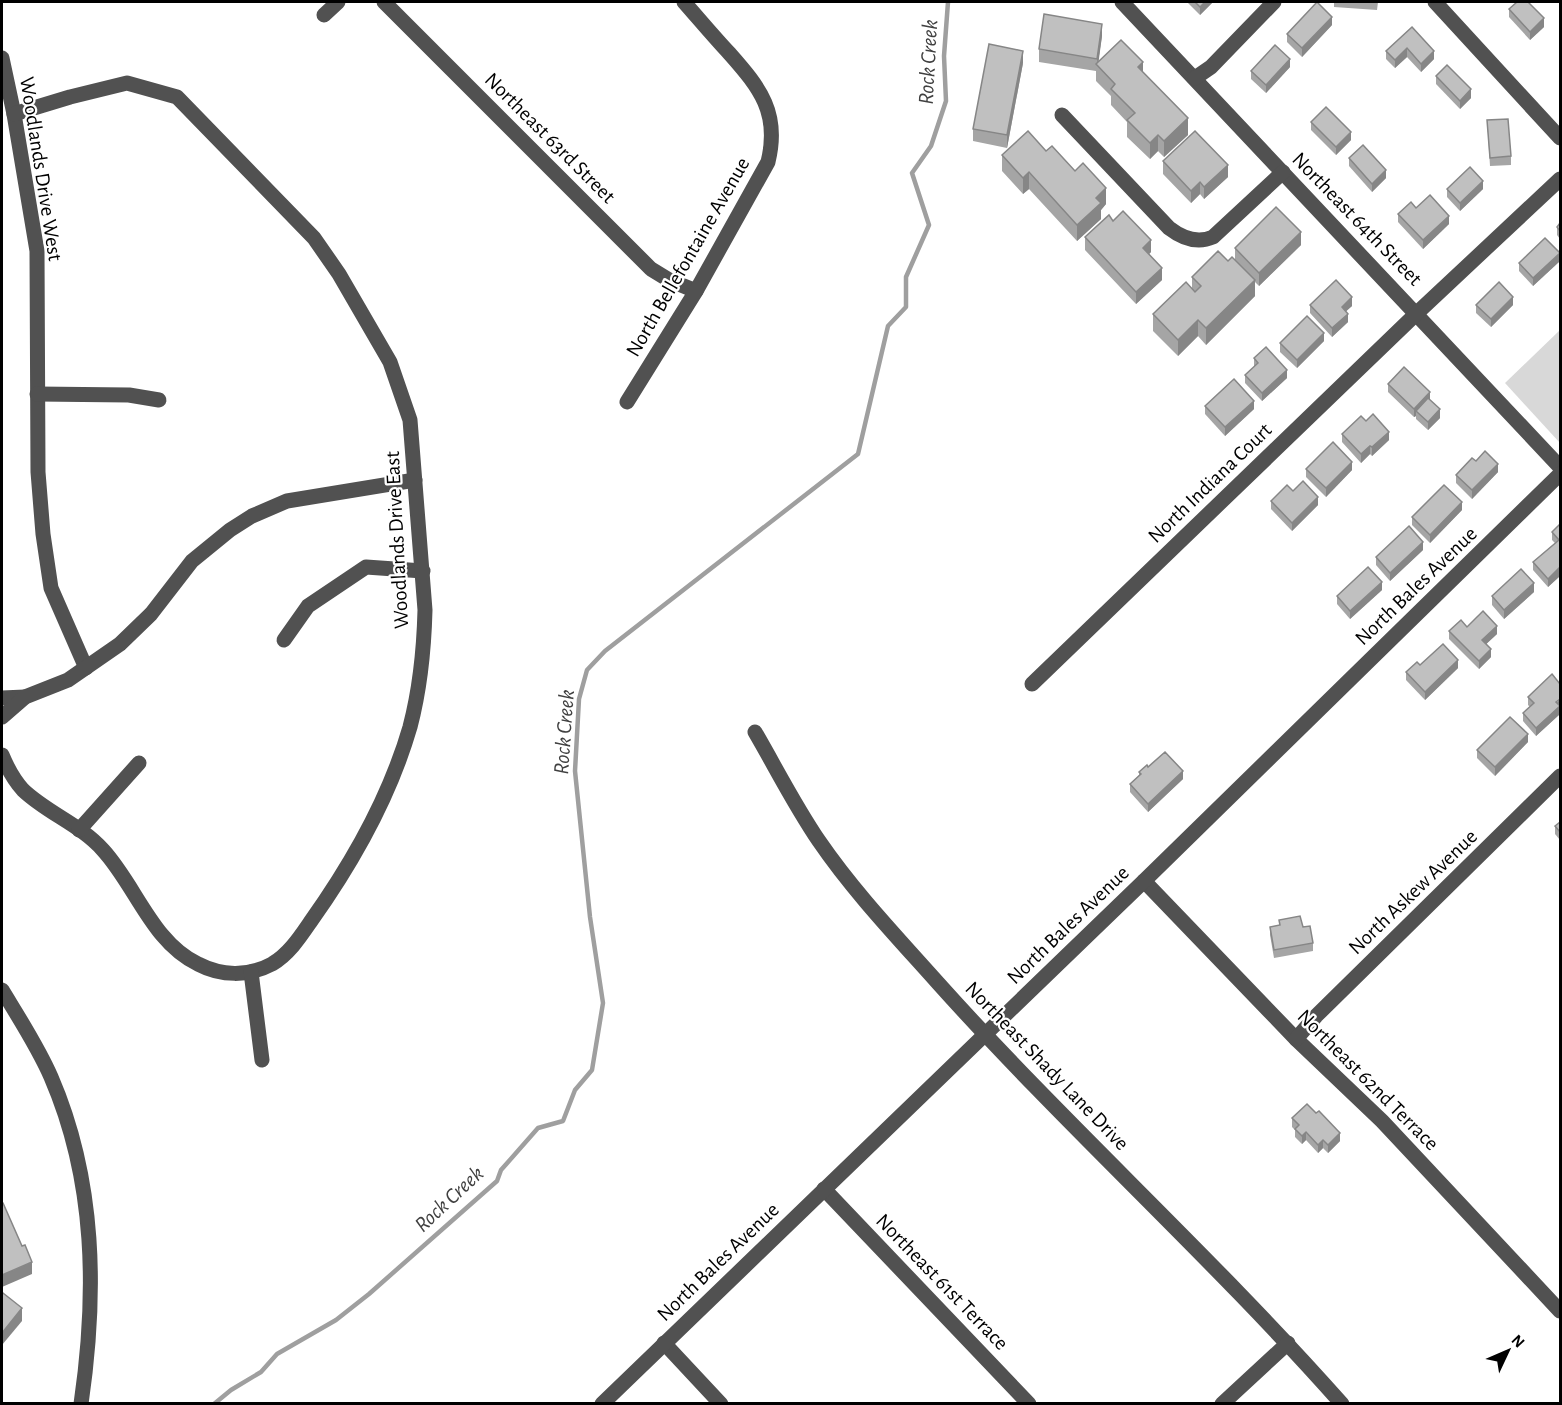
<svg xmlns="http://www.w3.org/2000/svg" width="1562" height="1405" viewBox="0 0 1562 1405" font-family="'Alegreya Sans',sans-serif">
	<rect width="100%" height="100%" fill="#fff"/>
	<polygon fill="#d8d8d8" points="1560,330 1560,443 1505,383"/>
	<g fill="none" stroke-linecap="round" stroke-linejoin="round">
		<polyline stroke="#9f9f9f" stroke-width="4.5" points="214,1404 231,1390 261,1372 277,1354 336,1320 369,1294 497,1181 501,1170 538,1128 563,1121 575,1090 592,1070 603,1003 590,917 575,771 579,699 587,670 605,651 858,454 888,326 906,307 906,277 929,225 912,173 931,146 946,101 944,56 948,2"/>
		<g stroke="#515151" stroke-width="15">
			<polyline points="384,2 651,269 669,280 696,291"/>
			<polyline points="1122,2 1560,467"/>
			<polyline points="1435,2 1560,138"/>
			<polyline points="324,15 338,2"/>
			<polyline points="2,58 14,114 37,251 38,472 43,534 51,588 86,668"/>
			<polyline points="1195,78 1211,67 1274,2"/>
			<path d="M1062 115 1169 228C1182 238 1197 244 1213 237L1283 172"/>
			<polyline points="37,394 129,395 159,400"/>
			<path d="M627 402 696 291 768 162C780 113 760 88 730 54 714 37 699 19 684 2"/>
			<polyline points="284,640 308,606 366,567 423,571"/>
			<polyline points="1032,684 1417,313 1560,179"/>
			<polyline points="2,698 25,697"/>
			<polyline points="2,717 25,697 68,680 120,644 151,614 192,561 230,530 252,516 287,501 415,480"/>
			<path d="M755 732C776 768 795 806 819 841 854 892 897 937 938 983 1068 1128 1213 1258 1342 1404"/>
			<path d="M2 755C7 767 14 780 23 790 47 813 81 825 103 850 136 886 152 942 198 964 221 976 248 977 272 964 289 954 300 937 311 921 353 862 390 796 410 727 420 689 424 649 425 610L410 420 390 362 339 274 314 238 177 97 127 83 70 97 14 114"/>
			<polyline points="79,830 139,763"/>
			<polyline points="1144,881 1296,1039 1382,1121 1560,1311"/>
			<polyline points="251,972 262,1060"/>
			<path d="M2 990C19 1018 38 1047 51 1077 96 1181 97 1294 81 1404"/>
			<polyline points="1296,1039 1316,1016 1560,776"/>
			<polyline points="824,1189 1029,1404"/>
			<polyline points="664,1343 721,1404"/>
			<polyline points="602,1404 1144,881 1560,474"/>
			<polyline points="1222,1404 1288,1343"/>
		</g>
	</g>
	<g fill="#a5a5a5">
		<polygon points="1187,2 1213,2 1200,15"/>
		<polygon points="1334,2 1378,2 1377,10 1334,7"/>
		<polygon points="1509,9 1544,27 1530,40 1509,17"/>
		<polygon points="1332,25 1302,57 1287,42 1287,34"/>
		<polygon points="1412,27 1434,59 1421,72 1407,57 1395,68 1386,59 1386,51"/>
		<polygon points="1102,36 1098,62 1143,72 1188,135 1164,157 1158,151 1150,159 1127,137 1127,122 1111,105 1111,96 1096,81 1096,71 1039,62 1039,49"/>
		<polygon points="1023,63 1007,148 973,141 973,129"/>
		<polygon points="1290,67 1266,93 1251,79 1251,71"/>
		<polygon points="1436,76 1471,98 1460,109 1436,84"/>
		<polygon points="1487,120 1511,156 1511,165 1490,166"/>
		<polygon points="1311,122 1351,140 1336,155 1311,130"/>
		<polygon points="1046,151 1106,204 1101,210 1101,219 1077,241 1029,189 1023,194 1002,171 1002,155"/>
		<polygon points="1349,158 1386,178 1372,192 1349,166"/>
		<polygon points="1163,161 1228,177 1204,199 1200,194 1191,203 1163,174"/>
		<polygon points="1447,189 1483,189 1460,211 1447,197"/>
		<polygon points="1416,208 1449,224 1423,249 1398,222 1398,214"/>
		<polygon points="1113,221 1151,252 1149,254 1162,280 1136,304 1085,250 1085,237"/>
		<polygon points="1560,223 1560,239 1557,235 1557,227"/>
		<polygon points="1301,245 1259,286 1255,282 1255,296 1206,345 1198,336 1178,356 1153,331 1153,314 1192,289 1192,277 1235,259 1235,248"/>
		<polygon points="1560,261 1533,286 1519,271 1519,263"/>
		<polygon points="1310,305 1352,306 1346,311 1348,322 1332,337 1310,313"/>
		<polygon points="1476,305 1513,305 1491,327 1476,313"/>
		<polygon points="1324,341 1297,368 1280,352 1280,343"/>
		<polygon points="1254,358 1287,378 1262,401 1245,383 1245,375 1254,367"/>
		<polygon points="1388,384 1430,400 1440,418 1428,430 1416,419 1416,416 1414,417 1388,392"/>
		<polygon points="1205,406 1254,409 1225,436 1205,414"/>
		<polygon points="1366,421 1389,440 1372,456 1370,454 1361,463 1342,442 1342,434"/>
		<polygon points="1476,461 1498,472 1472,499 1456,483 1456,475"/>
		<polygon points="1306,469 1352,470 1326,497 1306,477"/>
		<polygon points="1293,491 1318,505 1292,531 1271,509 1271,501"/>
		<polygon points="1462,510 1430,543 1412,525 1412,517"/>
		<polygon points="1560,524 1560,576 1548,587 1533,570 1533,562 1555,543 1552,540 1552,532"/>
		<polygon points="1423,550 1390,581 1376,565 1376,557"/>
		<polygon points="1382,590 1350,619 1337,604 1337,596"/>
		<polygon points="1534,592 1504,619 1492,605 1492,596"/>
		<polygon points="1467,627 1497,634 1486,644 1491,657 1479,669 1449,639 1449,631"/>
		<polygon points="1420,665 1458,668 1425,700 1406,680 1406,672"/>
		<polygon points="1528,697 1560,707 1560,714 1536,736 1523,721 1523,713 1530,707 1528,705"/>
		<polygon points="1528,742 1495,776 1477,758 1477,750"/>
		<polygon points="1139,772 1183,779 1148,812 1130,792 1130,784 1139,775"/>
		<polygon points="1560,822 1560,840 1555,834 1555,826"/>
		<polygon points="1279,920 1303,927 1313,943 1313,951 1274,958 1270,935 1270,927 1279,926"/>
		<polygon points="1292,1118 1340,1141 1328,1153 1323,1148 1318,1153 1306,1140 1302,1144 1295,1137 1295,1130 1292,1127"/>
	</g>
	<g fill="#868686">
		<polygon points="1205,2 1213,2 1200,15 1200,7"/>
		<polygon points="1332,17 1332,25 1302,57 1302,48"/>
		<polygon points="1544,18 1544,27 1530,40 1530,32"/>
		<polygon points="1102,24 1102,36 1098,66 1097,59"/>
		<polygon points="1407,48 1407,57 1395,68 1395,60"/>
		<polygon points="1023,51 1023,63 1007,148 1007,135"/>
		<polygon points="1434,51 1434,59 1421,72 1421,64"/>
		<polygon points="1290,59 1290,67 1266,93 1266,85"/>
		<polygon points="1143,62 1143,78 1138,67"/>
		<polygon points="1471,89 1471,98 1460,109 1460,101"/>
		<polygon points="1188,118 1188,135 1164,157 1164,141"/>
		<polygon points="1351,132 1351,140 1336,155 1336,147"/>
		<polygon points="1158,135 1158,151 1150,159 1150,143"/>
		<polygon points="1228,165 1228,177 1204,199 1204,187"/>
		<polygon points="1386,170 1386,178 1372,192 1372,184"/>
		<polygon points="1029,172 1029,189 1023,194 1023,178"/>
		<polygon points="1483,181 1483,189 1460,211 1460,203"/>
		<polygon points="1200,182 1200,194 1191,203 1191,191"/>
		<polygon points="1106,188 1106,204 1101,210 1101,219 1077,241 1077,225 1096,198"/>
		<polygon points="1449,216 1449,224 1423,249 1423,240"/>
		<polygon points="1301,232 1301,245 1259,286 1259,273"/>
		<polygon points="1151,240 1151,252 1143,260 1143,248"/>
		<polygon points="1560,253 1560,261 1533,286 1533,278"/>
		<polygon points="1162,268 1162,280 1136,304 1136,292"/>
		<polygon points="1255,280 1255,296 1206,345 1206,328"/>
		<polygon points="1352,297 1352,306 1342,315 1342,307"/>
		<polygon points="1513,297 1513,305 1491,327 1491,319"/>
		<polygon points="1348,314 1348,322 1332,337 1332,328"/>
		<polygon points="1198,320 1198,336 1178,356 1178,340"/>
		<polygon points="1324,333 1324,341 1297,368 1297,360"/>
		<polygon points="1287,370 1287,378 1262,401 1262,393"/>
		<polygon points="1430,392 1430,401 1416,411 1416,416 1414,417 1414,409"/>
		<polygon points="1254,401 1254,409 1225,436 1225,427"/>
		<polygon points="1440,409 1440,418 1428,430 1428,422"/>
		<polygon points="1389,432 1389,440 1372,456 1372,447"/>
		<polygon points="1370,446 1370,454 1361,463 1361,454"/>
		<polygon points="1352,462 1352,470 1326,497 1326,488"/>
		<polygon points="1498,464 1498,472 1472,499 1472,490"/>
		<polygon points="1318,497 1318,505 1292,531 1292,523"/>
		<polygon points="1462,502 1462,510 1430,543 1430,535"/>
		<polygon points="1423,542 1423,550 1390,581 1390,573"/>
		<polygon points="1560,567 1560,576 1548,587 1548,579"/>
		<polygon points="1382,582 1382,590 1350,619 1350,611"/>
		<polygon points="1534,583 1534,592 1504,619 1504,610"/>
		<polygon points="1497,626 1497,634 1482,648 1482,640"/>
		<polygon points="1491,649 1491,657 1479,669 1479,661"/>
		<polygon points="1458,660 1458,668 1425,700 1425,692"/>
		<polygon points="1560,699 1560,714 1536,736 1536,728"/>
		<polygon points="1528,734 1528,742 1495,776 1495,767"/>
		<polygon points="1183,771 1183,779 1148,812 1148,804"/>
		<polygon points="1306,1132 1306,1140 1302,1144 1302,1136"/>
		<polygon points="1340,1133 1340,1141 1328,1153 1328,1145"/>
		<polygon points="1323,1140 1323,1148 1318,1153 1318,1145"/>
		<polygon points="32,1262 32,1274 2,1287 2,1275"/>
		<polygon points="22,1308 22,1321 2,1345 2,1333"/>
	</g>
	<g fill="#c0c0c0" stroke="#868686" stroke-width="1.5">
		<polygon points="1195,2 1205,2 1200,7"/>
		<polygon points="1317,2 1332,17 1302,48 1287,34"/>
		<polygon points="1517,2 1528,2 1544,18 1530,32 1509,9"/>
		<polygon points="1044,14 1102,24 1097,59 1039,49"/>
		<polygon points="1412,27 1434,51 1421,64 1407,48 1395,60 1386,51"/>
		<polygon points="1121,40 1143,62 1138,67 1188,118 1164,141 1158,135 1150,143 1127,120 1135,113 1111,89 1115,84 1096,64"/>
		<polygon points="989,44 1023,51 1007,135 973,129"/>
		<polygon points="1275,45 1290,59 1266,85 1251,71"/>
		<polygon points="1447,65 1471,89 1460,101 1436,76"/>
		<polygon points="1326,107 1351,132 1336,147 1311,122"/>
		<polygon points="1508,119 1511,156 1490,158 1487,120"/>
		<polygon points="1028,131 1046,151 1052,146 1075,171 1083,163 1106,188 1096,198 1101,203 1077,225 1029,172 1023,178 1002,155"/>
		<polygon points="1195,131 1228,165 1204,187 1200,182 1191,191 1163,161"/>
		<polygon points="1363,145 1386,170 1372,184 1349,158"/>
		<polygon points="1470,167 1483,181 1460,203 1447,189"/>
		<polygon points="1430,195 1449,216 1423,240 1398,214 1411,202 1416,208"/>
		<polygon points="1276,207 1301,232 1259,273 1235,248"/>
		<polygon points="1123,211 1151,240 1143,248 1162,268 1136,292 1085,237 1109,215 1113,221"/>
		<polygon points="1560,223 1560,231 1557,227"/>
		<polygon points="1545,238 1560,253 1533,278 1519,263"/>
		<polygon points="1218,251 1228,261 1232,257 1255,280 1206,328 1198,320 1178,340 1153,314 1186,282 1195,292 1201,286 1192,277"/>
		<polygon points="1336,280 1352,297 1342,307 1348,314 1332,328 1310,305"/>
		<polygon points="1499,282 1513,297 1491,319 1476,305"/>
		<polygon points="1307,316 1324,333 1297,360 1280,343"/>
		<polygon points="1266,347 1287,370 1262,393 1245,375 1258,363 1254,358"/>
		<polygon points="1404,367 1430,392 1414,409 1388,384"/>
		<polygon points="1234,379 1254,401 1225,427 1205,406"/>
		<polygon points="1428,398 1440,409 1428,422 1416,411"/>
		<polygon points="1373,414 1389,432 1372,447 1370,446 1361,454 1342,434 1361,416 1366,421"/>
		<polygon points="1333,442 1352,462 1326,488 1306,469"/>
		<polygon points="1485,451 1498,464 1472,490 1456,475 1472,458 1476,461"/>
		<polygon points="1303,481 1318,497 1292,523 1271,501 1287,485 1293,491"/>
		<polygon points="1444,485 1462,502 1430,535 1412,517"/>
		<polygon points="1560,524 1560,567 1548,579 1533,562 1559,540 1552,532"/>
		<polygon points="1409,526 1423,542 1390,573 1376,557"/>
		<polygon points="1368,567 1382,582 1350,611 1337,596"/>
		<polygon points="1521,569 1534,583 1504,610 1492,596"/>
		<polygon points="1483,611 1497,626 1482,640 1491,649 1479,661 1449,631 1461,620 1467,627"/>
		<polygon points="1443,644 1458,660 1425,692 1406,672 1417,662 1420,665"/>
		<polygon points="1552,674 1560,684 1560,699 1556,702 1560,706 1536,728 1523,713 1534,703 1528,697"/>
		<polygon points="1510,717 1528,734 1495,767 1477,750"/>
		<polygon points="1165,752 1183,771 1148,804 1130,784 1141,774 1139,772 1147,765 1148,767"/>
		<polygon points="1560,822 1560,832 1555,826"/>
		<polygon points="1300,916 1303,927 1310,926 1313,943 1274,950 1270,927 1280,925 1279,920"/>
		<polygon points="1307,1104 1316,1113 1319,1111 1340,1133 1328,1145 1323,1140 1318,1145 1306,1132 1302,1136 1295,1129 1299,1125 1292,1118"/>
		<polygon points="2,1203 3,1203 22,1246 25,1245 32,1262 2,1275"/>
		<polygon points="3,1293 22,1308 2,1333 2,1295"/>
	</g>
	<g text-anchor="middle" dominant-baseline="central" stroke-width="4.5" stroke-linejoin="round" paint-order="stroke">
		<g font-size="21" fill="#000" stroke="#fff">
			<text transform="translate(550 138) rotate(45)">Northeast 63rd Street</text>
			<text transform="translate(41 169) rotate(81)">Woodlands Drive West</text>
			<text transform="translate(1357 219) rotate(46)">Northeast 64th Street</text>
			<text transform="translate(688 257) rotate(-60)">North Bellefontaine Avenue</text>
			<text transform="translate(1210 483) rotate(-44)">North Indiana Court</text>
			<text transform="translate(397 540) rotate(-93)">Woodlands Drive East</text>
			<text transform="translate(1416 586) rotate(-44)">North Bales Avenue</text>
			<text transform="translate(1413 892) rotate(-44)">North Askew Avenue</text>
			<text transform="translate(1068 925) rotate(-44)">North Bales Avenue</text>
			<text transform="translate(1047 1066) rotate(46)">Northeast Shady Lane Drive</text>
			<text transform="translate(1368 1080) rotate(45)">Northeast 62nd Terrace</text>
			<text transform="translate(718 1262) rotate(-44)">North Bales Avenue</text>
			<text transform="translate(942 1282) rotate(46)">Northeast 61st Terrace</text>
		</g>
		<g font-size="22" font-style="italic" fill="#404040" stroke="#fff">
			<text transform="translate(928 62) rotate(-87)">Rock Creek</text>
			<text transform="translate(564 732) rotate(-86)">Rock Creek</text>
			<text transform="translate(449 1199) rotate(-43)">Rock Creek</text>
		</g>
	</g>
	<rect width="1562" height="1405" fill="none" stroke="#000000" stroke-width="6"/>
	<g transform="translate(1508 1351) rotate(46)" stroke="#ffffff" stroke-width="4.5" paint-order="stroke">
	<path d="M0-4.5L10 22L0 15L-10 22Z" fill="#000000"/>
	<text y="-9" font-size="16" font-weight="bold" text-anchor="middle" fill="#000000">N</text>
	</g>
</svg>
